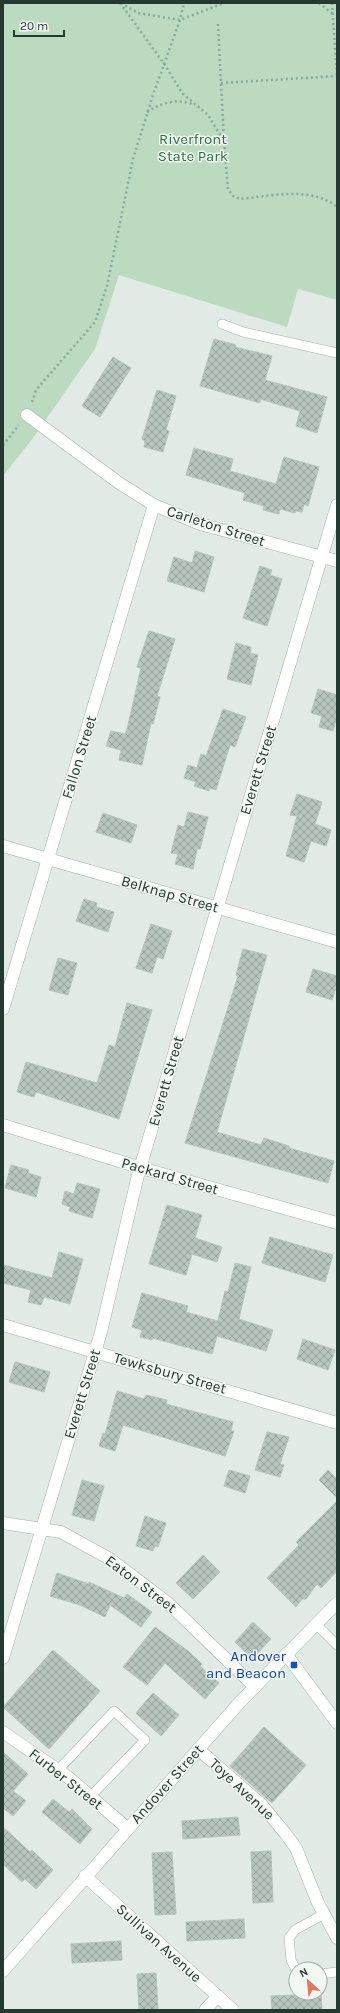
<svg xmlns="http://www.w3.org/2000/svg" width="340" height="2013" viewBox="0 0 340 2013" font-family="Karla,sans-serif">
	<defs>
		<pattern id="building-cross-hatch" width="8" height="8" patternUnits="userSpaceOnUse"><rect width="8" height="8" fill="#b7c5be"/><path d="M0 0l8 8M0 8l8-8" fill="none" stroke="#94a19b"/></pattern>
	</defs>
	<rect width="100%" height="100%" fill="#e1eae5"/>
	<polygon fill="#bbdac0" points="3,3 337,3 337,300 298,289 287,327 119,275 95,349 33,438 3,476"/>
	<g fill="url(#building-cross-hatch)" stroke="#b4c3bb">
		<polygon points="214,339 236,345 235,347 272,356 265,380 327,397 317,433 296,426 300,411 260,399 260,403 200,386"/>
		<polygon points="113,357 131,368 100,417 82,406"/>
		<polygon points="157,390 176,396 166,430 169,431 163,452 144,447 145,441 142,439"/>
		<polygon points="194,448 233,459 230,471 276,484 284,457 319,467 308,506 304,504 302,512 296,511 295,513 280,509 279,514 263,510 264,506 243,500 245,493 186,475"/>
		<polygon points="195,551 214,557 204,592 167,581 174,557 192,563"/>
		<polygon points="260,566 272,570 270,575 282,579 267,626 243,618"/>
		<polygon points="149,631 175,639 157,696 160,697 153,724 151,723 142,765 119,760 121,750 106,746 111,731 125,734 127,729 141,668 137,667"/>
		<polygon points="236,643 251,647 250,653 258,655 251,685 227,679"/>
		<polygon points="318,689 337,695 337,717 333,731 319,727 322,716 311,713"/>
		<polygon points="223,709 246,717 235,747 230,745 216,790 210,788 209,791 194,786 196,782 184,778 188,765 197,768 201,754 206,756"/>
		<polygon points="297,794 322,802 315,824 331,830 326,846 311,841 304,862 286,856 297,816 290,815"/>
		<polygon points="188,812 208,817 200,849 197,849 193,869 175,864 178,854 171,853 178,825 184,827"/>
		<polygon points="103,813 137,825 131,843 96,832"/>
		<polygon points="84,899 97,903 96,907 114,912 108,932 76,921"/>
		<polygon points="151,924 172,931 163,959 157,957 152,973 136,968"/>
		<polygon points="243,949 267,955 217,1132 261,1145 264,1138 289,1146 289,1148 334,1161 328,1183 185,1143 238,976 236,975"/>
		<polygon points="58,958 77,963 68,995 49,990"/>
		<polygon points="313,969 337,976 337,984 332,1000 306,992"/>
		<polygon points="127,1003 152,1010 119,1119 36,1092 34,1097 17,1092 26,1062 97,1083 109,1045 115,1047"/>
		<polygon points="11,1165 29,1170 28,1173 41,1177 36,1197 5,1188"/>
		<polygon points="77,1183 100,1189 92,1218 69,1211 70,1207 62,1204 65,1191 74,1194"/>
		<polygon points="167,1205 202,1215 195,1238 222,1247 217,1262 192,1254 186,1275 149,1264"/>
		<polygon points="270,1237 333,1255 325,1282 262,1263"/>
		<polygon points="59,1252 83,1259 70,1304 44,1297 41,1305 28,1302 31,1290 3,1283 3,1265 52,1278"/>
		<polygon points="235,1263 251,1267 239,1319 273,1330 266,1351 217,1336 212,1354 152,1338 152,1340 140,1337 142,1330 132,1327 142,1293 188,1306 186,1312 218,1321 225,1291 228,1292"/>
		<polygon points="303,1339 335,1350 328,1370 297,1359"/>
		<polygon points="15,1362 50,1372 44,1392 9,1382"/>
		<polygon points="117,1391 144,1399 146,1395 167,1400 166,1404 233,1422 231,1431 234,1431 225,1456 123,1425 115,1451 99,1446 103,1433 105,1434"/>
		<polygon points="267,1432 289,1437 280,1464 284,1465 280,1477 255,1470"/>
		<polygon points="229,1470 250,1476 245,1493 224,1486"/>
		<polygon points="328,1470 337,1479 337,1498 319,1480"/>
		<polygon points="82,1480 104,1486 94,1521 72,1515"/>
		<polygon points="337,1501 337,1571 321,1588 317,1584 306,1599 302,1599 296,1607 267,1578 299,1545 296,1542"/>
		<polygon points="145,1516 166,1523 158,1547 155,1546 153,1551 136,1546"/>
		<polygon points="203,1555 220,1572 193,1599 176,1583"/>
		<polygon points="57,1573 89,1584 89,1582 124,1598 127,1594 152,1612 141,1627 110,1605 105,1617 80,1605 50,1596"/>
		<polygon points="253,1622 271,1639 252,1659 235,1642"/>
		<polygon points="155,1627 188,1651 202,1664 200,1666 219,1683 205,1699 165,1663 147,1685 123,1667"/>
		<polygon points="53,1650 100,1691 49,1749 3,1707"/>
		<polygon points="153,1693 179,1715 161,1736 136,1713"/>
		<polygon points="264,1727 306,1765 272,1803 230,1766"/>
		<polygon points="3,1752 28,1774 13,1791 26,1801 13,1816 3,1808"/>
		<polygon points="53,1799 69,1812 72,1809 92,1829 80,1844 42,1812"/>
		<polygon points="238,1817 240,1835 183,1839 182,1821"/>
		<polygon points="3,1827 30,1852 32,1850 53,1870 36,1889 25,1879 22,1882 3,1864"/>
		<polygon points="271,1851 273,1902 253,1903 251,1852"/>
		<polygon points="172,1852 176,1914 155,1915 152,1853"/>
		<polygon points="244,1919 245,1938 187,1941 186,1922"/>
		<polygon points="121,1941 122,1960 72,1963 71,1944"/>
		<polygon points="156,1973 158,2010 139,2010 137,1974"/>
		<polygon points="321,1994 322,2010 272,2010 271,1996"/>
	</g>
	<g fill="none" stroke-linecap="round" stroke-linejoin="round">
		<g stroke="#a4b1ab" stroke-width="10">
			<g id="service">
				<polyline points="222,324 243,332 337,353"/>
				<polyline points="316,1624 337,1645"/>
				<polyline points="58,1770 114,1711 145,1740 91,1796"/>
				<polyline points="296,1970 291,1960 289,1938 295,1930 324,1914"/>
				<polyline points="320,1974 337,1972"/>
			</g>
		</g>
		<g stroke="#a4b1ab" stroke-width="13">
			<g id="minor">
				<polyline points="27,415 119,483 154,505 200,524 337,561"/>
				<polyline points="3,846 337,942"/>
				<polyline points="3,1009 154,505"/>
				<polyline points="3,1125 148,1170 337,1223"/>
				<polyline points="3,1325 337,1423"/>
				<polyline points="3,1523 61,1532 110,1559 168,1603 255,1687"/>
				<polyline points="3,1658 101,1332 138,1175 337,505"/>
				<polyline points="3,1732 68,1777 127,1828"/>
				<polyline points="198,1749 261,1804 285,1833 296,1848 318,1903 337,1938"/>
				<polyline points="85,1876 233,2010"/>
				<polyline points="205,2010 218,1996"/>
			</g>
		</g>
		<g stroke="#a1b5ac" stroke-width="13">
			<g id="secondary">
				<polyline points="286,1654 337,1723"/>
				<polyline points="3,1971 240,1702 337,1603"/>
			</g>
		</g>
		<g stroke="#84ab9b" stroke-width="2.5" stroke-dasharray="2 3" stroke-linecap="butt">
			<path d="M120 3 165 65 182 93 208 115 224 141 228 189 233 196 240 199C270 196 312 186 337 207"/>
			<polyline points="121,3 138,13 180,20 224,3"/>
			<polyline points="319,3 333,14"/>
			<polyline points="332,3 337,76"/>
			<polyline points="218,24 224,140"/>
			<polyline points="221,83 337,76"/>
			<path d="M147 112C163 102 177 98 195 105"/>
			<polyline points="32,402 36,390 95,322 107,286 133,159 154,92 180,20 184,3"/>
			<polyline points="3,445 19,425"/>
		</g>
		<use href="#service" stroke="#fff" stroke-width="9"/>
		<use href="#minor" stroke="#fff" stroke-width="12"/>
		<use href="#secondary" stroke="#fff" stroke-width="12"/>
	</g>
	<rect fill="#1a4fb4" stroke="#f1f7f3" stroke-width="1.5" x="290" y="1661" width="8" height="8" rx="2"/>
	<g text-anchor="middle" dominant-baseline="central" stroke-width="3" stroke-linejoin="round" paint-order="stroke">
		<g font-size="15" fill="#306d41" stroke="#f1f7f3">
			<text x="193" y="139">Riverfront<tspan x="193" dy="17">State Park</tspan></text>
		</g>
		<g font-size="15" fill="#233931" stroke="#f1f7f3">
			<text transform="translate(216 526) rotate(18)">Carleton Street</text>
			<text transform="translate(79 757) rotate(-73)">Fallon Street</text>
			<text transform="translate(258 770) rotate(-73)">Everett Street</text>
			<text transform="translate(170 894) rotate(16)">Belknap Street</text>
			<text transform="translate(166 1081) rotate(-74)">Everett Street</text>
			<text transform="translate(170 1176) rotate(16)">Packard Street</text>
			<text transform="translate(170 1373) rotate(16)">Tewksbury Street</text>
			<text transform="translate(82 1394) rotate(-73)">Everett Street</text>
			<text transform="translate(141 1584) rotate(37)">Eaton Street</text>
			<text transform="translate(66 1779) rotate(38)">Furber Street</text>
			<text transform="translate(167 1784) rotate(-48)">Andover Street</text>
			<text transform="translate(242 1789) rotate(43)">Toye Avenue</text>
			<text transform="translate(159 1943) rotate(42)">Sullivan Avenue</text>
		</g>
		<g font-size="15" fill="#164399" stroke="#f1f7f3" text-anchor="end">
			<text x="286" y="1656">Andover<tspan x="286" dy="17">and Beacon</tspan></text>
		</g>
	</g>
	<rect width="340" height="2013" fill="none" stroke="#233931" stroke-width="8"/>
	<g transform="translate(308 1981) rotate(333)"><circle r="19" fill="#f1f7f3" stroke="#9faba5"/>
	<path d="M0-3L7 15L0 10L-7 15Z" fill="#e67563"/>
	<text y="-6" font-size="11" font-weight="bold" text-anchor="middle" fill="#233931">N</text>
	</g>
	<path d="M14 30v6h50v-6" fill="none" stroke="#233931" stroke-width="2"/>
	<text x="20" y="30" font-size="12" fill="#233931" stroke="#f1f7f3" stroke-width="3" paint-order="stroke">20 m</text>
</svg>
